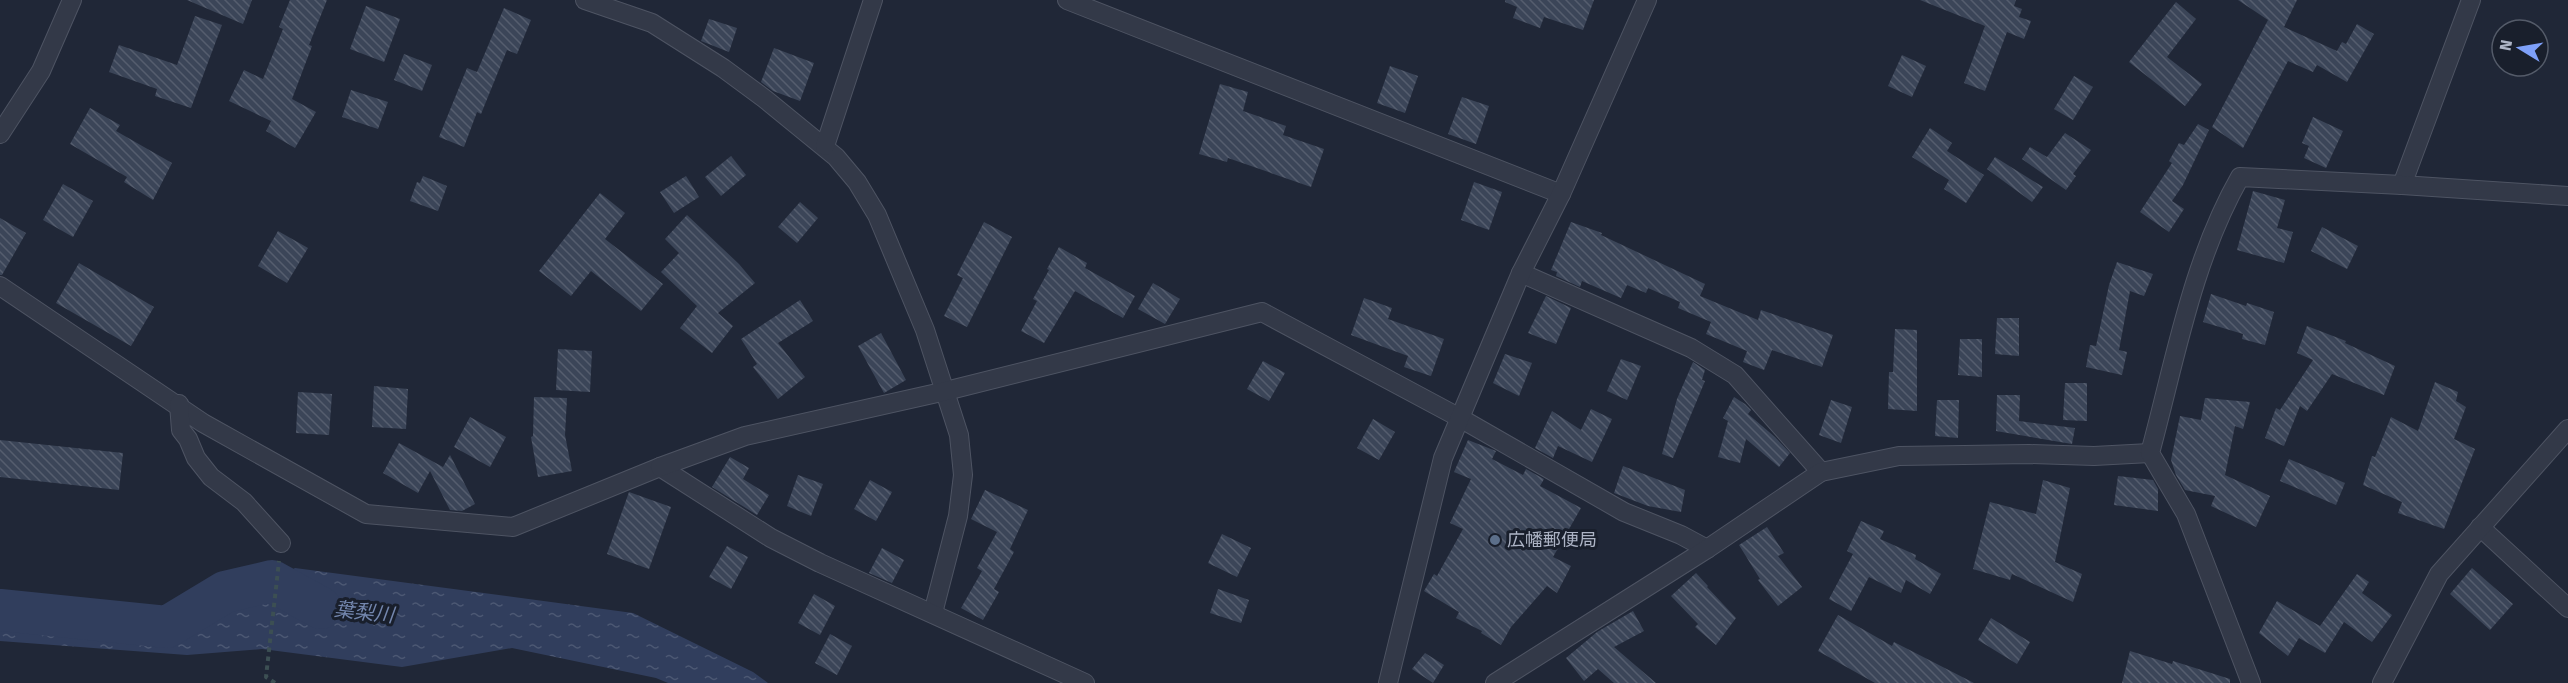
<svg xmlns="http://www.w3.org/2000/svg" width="2568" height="683" viewBox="0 0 2568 683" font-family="'Fira Sans','Noto Sans JP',sans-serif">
	<defs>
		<pattern id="water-ripples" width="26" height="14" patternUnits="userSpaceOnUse" patternTransform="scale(1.5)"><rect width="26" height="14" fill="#313e5d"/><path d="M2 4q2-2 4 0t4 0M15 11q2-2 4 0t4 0" fill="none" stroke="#4c5873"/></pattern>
		<pattern id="building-back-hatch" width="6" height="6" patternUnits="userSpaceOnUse" patternTransform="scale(1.5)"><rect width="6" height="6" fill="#3b4558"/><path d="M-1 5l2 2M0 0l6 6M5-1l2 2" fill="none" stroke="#555d6e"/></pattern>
	</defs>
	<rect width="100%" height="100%" fill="#202737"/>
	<polygon fill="url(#water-ripples)" points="295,568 633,613 753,672 768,683 668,683 656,678 512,648 402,667 262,649 187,655 0,641 0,612 167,627 225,592 272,581"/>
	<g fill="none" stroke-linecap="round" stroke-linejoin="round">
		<polyline stroke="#313e5d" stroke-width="42" points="0,610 167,627 225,592 272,581 321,608"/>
	</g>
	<g fill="url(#building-back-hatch)">
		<polygon points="187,0 252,0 243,24"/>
		<polygon points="290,0 327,0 309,45 312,46 292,99 316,112 295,148 266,131 271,121 229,101 244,70 263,79 283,29 279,27"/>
		<polygon points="1505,0 1594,0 1583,30 1544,17 1540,28 1513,18 1517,7 1505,2"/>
		<polygon points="1920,0 2016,0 2014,6 2022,9 2019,17 2031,21 2024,39 2007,32 1985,91 1964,83 1985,26"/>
		<polygon points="2238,0 2297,0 2284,27 2337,51 2342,42 2346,44 2357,24 2374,34 2347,82 2317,65 2313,72 2288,61 2243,148 2212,127 2268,20"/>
		<polygon points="2176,2 2196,19 2167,57 2202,84 2185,106 2129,62"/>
		<polygon points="366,6 400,19 384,62 350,49"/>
		<polygon points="504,8 531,20 517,54 507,50 481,114 477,112 464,147 439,137 467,68 477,72"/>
		<polygon points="195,16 222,25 191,108 155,96 157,89 109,72 119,45 177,65"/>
		<polygon points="709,19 737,28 729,52 701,41"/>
		<polygon points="774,48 814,63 800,101 773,91 761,82"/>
		<polygon points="404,54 432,65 422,91 394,80"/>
		<polygon points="1902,55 1926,66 1912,97 1888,86"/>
		<polygon points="1390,66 1418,76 1405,113 1377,103"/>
		<polygon points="2074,76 2093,87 2073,120 2054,109"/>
		<polygon points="1220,84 1248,92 1243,111 1286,126 1283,135 1324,149 1311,187 1228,158 1227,162 1199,154"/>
		<polygon points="351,90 388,102 378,129 342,117"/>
		<polygon points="1462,97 1489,106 1476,144 1448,134"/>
		<polygon points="90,108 120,125 116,131 172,163 153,200 124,182 127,177 70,144"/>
		<polygon points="2313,117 2343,131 2326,168 2304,158 2309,146 2302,143"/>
		<polygon points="2198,124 2209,130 2183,185 2172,201 2184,209 2169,232 2140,212 2172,163 2169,161 2179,143 2184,145"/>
		<polygon points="1930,128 1952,143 1947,151 1984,175 1966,203 1944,189 1949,180 1912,157"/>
		<polygon points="2065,133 2091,150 2073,174 2076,176 2066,190 2022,159 2030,147 2047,157"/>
		<polygon points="731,156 746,175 721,196 705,177"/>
		<polygon points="1995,157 2043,187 2032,202 1987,169"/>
		<polygon points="423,176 447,186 438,211 410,201 417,182 420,183"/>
		<polygon points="686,176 699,197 674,213 660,192"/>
		<polygon points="1474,182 1502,192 1489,230 1461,220"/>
		<polygon points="63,184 93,201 73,237 43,220"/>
		<polygon points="2253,191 2285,200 2277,228 2293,232 2284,263 2237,250"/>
		<polygon points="600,193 625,213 605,239 663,284 641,311 591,271 571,296 539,271"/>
		<polygon points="800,202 818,218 797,243 778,227"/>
		<polygon points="687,215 739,264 755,283 718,313 733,326 712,353 680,328 697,306 661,272 679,253 665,239"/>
		<polygon points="0,218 26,233 2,275 0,275"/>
		<polygon points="984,222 1012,237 967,327 944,316 963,278 957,275"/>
		<polygon points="1571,222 1602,233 1601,235 1705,284 1700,296 1758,320 1761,310 1833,335 1822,367 1772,350 1764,370 1743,362 1747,351 1706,334 1711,322 1678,308 1680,302 1648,288 1646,293 1627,285 1621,298 1582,281 1580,287 1556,276 1557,272 1551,270"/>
		<polygon points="2322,227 2358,246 2347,269 2311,251"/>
		<polygon points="278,231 308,248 287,283 258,266"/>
		<polygon points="1059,247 1087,263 1085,268 1135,296 1123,318 1075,291 1044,343 1021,331 1037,301 1033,299 1049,270 1047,269"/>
		<polygon points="2117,262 2153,274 2144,296 2130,291 2119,350 2127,352 2122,375 2086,367 2090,345 2096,346 2109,285"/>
		<polygon points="79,263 154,307 131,346 56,303"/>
		<polygon points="1153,283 1180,299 1165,324 1138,309"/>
		<polygon points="2211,294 2246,306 2247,303 2274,312 2265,345 2242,339 2243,334 2203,322"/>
		<polygon points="1546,296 1571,308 1556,344 1528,333"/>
		<polygon points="1364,298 1392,308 1388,319 1444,339 1431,376 1404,367 1408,356 1351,335"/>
		<polygon points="800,300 813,321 778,343 805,377 778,399 753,367 757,364 741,339"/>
		<polygon points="1997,318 2019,318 2019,356 1995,354"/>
		<polygon points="2307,326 2346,341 2345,343 2395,366 2384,395 2332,374 2307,411 2300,406 2284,446 2265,438 2276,408 2280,410 2313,360 2297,353"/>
		<polygon points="1895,329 1917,330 1917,411 1888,409 1889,372 1893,372"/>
		<polygon points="881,333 906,380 884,393 858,346"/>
		<polygon points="1960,339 1982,339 1982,377 1958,375"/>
		<polygon points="558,349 592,351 590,392 556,390"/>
		<polygon points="1505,354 1532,363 1519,396 1493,383"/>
		<polygon points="1621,359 1641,366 1627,400 1607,391"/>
		<polygon points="1263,361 1285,373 1269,401 1247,389"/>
		<polygon points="1693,362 1705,370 1702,380 1705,381 1673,458 1662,454 1677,399"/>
		<polygon points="2435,382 2458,392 2456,401 2466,407 2454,439 2475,449 2444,529 2398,513 2402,502 2363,485 2372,456 2375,457 2391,417 2418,431"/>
		<polygon points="2065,383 2087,383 2087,421 2063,420"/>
		<polygon points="374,386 408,389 406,429 372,427"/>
		<polygon points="298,392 332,394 329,435 296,433"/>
		<polygon points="1997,395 2020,395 2019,421 2075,428 2072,444 1996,431"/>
		<polygon points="534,397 567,398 565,435 572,471 538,477 531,437 533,436"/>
		<polygon points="1734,397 1745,404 1751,410 1748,414 1775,437 1790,453 1779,467 1746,439 1740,463 1718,457 1728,421 1723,418"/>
		<polygon points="2205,398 2250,402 2243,429 2235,426 2225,475 2270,496 2256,527 2211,506 2215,496 2185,490 2176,475 2171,460 2180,416 2201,420"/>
		<polygon points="1831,400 1852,407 1841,443 1819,435"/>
		<polygon points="1937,400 1959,400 1958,438 1935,436"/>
		<polygon points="1591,409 1612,419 1592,462 1558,446 1553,458 1535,448 1552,411 1581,430"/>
		<polygon points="470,417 506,437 490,467 454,447"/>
		<polygon points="1373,419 1395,432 1379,460 1357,448"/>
		<polygon points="0,440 123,453 119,490 0,477"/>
		<polygon points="1468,440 1496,451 1492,459 1523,475 1526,469 1544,479 1540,486 1581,508 1553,557 1571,566 1557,593 1547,586 1511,627 1501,645 1481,633 1482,631 1456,618 1459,612 1424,591 1434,574 1437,576 1463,529 1450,523 1471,479 1454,472"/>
		<polygon points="399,443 443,467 450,455 475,504 462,511 450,510 430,471 418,493 383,473"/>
		<polygon points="730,457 749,468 743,479 769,495 757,515 712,487"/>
		<polygon points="2289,459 2345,483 2336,505 2280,481"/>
		<polygon points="1623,466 1685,490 1681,512 1648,506 1614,493"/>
		<polygon points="798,475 823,484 811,516 787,506"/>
		<polygon points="2118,476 2153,480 2158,489 2158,511 2114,505"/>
		<polygon points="870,480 892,492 876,521 854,509"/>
		<polygon points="2043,480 2070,488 2055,562 2082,574 2073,602 2012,574 2010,580 1973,569 1990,502 2036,514"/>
		<polygon points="985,490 1028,510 1010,549 1014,552 994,589 999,592 983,620 961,608 982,571 977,568 997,532 971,519"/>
		<polygon points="629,492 671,507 649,569 607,554"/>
		<polygon points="1861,521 1884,531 1880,539 1916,555 1915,559 1941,574 1930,594 1906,580 1901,593 1869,577 1851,611 1829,599 1853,554 1847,551"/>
		<polygon points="1767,527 1784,553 1778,556 1802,587 1778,606 1758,580 1760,579 1739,545"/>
		<polygon points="1222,534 1251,548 1237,577 1208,563"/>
		<polygon points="727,546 748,557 731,589 709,577"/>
		<polygon points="882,548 904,560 892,583 869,573"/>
		<polygon points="2472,568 2513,604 2490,630 2450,594"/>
		<polygon points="1696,573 1708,586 1707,587 1736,618 1716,645 1695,627 1698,624 1671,596"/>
		<polygon points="2357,574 2369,582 2362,593 2392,615 2372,642 2344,622 2325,653 2299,638 2288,656 2259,633 2277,601 2320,626"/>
		<polygon points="1218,589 1249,600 1241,623 1210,613"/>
		<polygon points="814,594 835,606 820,635 798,623"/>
		<polygon points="1633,611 1644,631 1614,647 1656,683 1614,683 1598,669 1584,681 1566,658 1597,632"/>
		<polygon points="1838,615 1892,646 1894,642 1974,683 1875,683 1818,651"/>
		<polygon points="1991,618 2030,642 2017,664 1978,640"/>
		<polygon points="830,634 852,646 837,675 815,663"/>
		<polygon points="2130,651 2172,664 2173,661 2230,679 2230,683 2122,683"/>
		<polygon points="1425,653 1444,665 1433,683 1412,669"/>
	</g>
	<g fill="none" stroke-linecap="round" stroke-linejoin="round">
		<g stroke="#4e5463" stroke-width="20">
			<g id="minor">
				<polyline points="585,0 652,23 723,68 765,99 836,157 857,182 877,215 925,330 959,435 963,475 958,516 933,613"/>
				<polyline points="1067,0 1561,194"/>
				<polyline points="0,134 41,71 72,0"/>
				<polyline points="825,146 873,0"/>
				<polyline points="2402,185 2471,0"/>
				<polyline points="1521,273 1691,348 1735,375 1821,472"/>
				<polyline points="0,286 203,423 366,514 513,527 660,467 771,538 820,563 1085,683"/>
				<polyline points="179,404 181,430 188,439 196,458 211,477 244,502 281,543"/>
				<polyline points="660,467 745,436 946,391 1262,312 1460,418 1624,512 1681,535 1707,549"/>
				<polyline points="2480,527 2568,608"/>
				<polyline points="1388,683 1443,458 1521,273 1561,194 1647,0"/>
				<polyline points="1495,683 1707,549 1821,472 1899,456 2029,454 2094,456 2150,453"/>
				<path d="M2251 683 2186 514 2150 453C2175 361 2192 261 2240 177L2402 185 2568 196"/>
				<polyline points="2382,683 2439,574 2568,429"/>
			</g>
		</g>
		<polyline stroke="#3c4f53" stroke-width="4" stroke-dasharray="4.5 4.5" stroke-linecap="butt" points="275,683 266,677 279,561"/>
		<use href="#minor" stroke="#333948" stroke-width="18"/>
	</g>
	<circle fill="#5c6f8a" stroke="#191f2c" stroke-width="2" cx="1495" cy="540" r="6"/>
	<g text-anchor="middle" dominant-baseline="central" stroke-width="6" stroke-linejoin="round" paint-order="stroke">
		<g font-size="18" fill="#adb4c5" stroke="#191f2c" text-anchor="start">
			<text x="1507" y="540">広幡郵便局</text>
		</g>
		<g font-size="20" font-style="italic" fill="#7487ae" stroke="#191f2c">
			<text transform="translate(364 612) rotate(6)">葉梨川</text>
		</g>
	</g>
	<g transform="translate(2520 48) rotate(281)"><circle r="28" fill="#191f2c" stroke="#545b69" stroke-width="1.5"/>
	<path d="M0-4.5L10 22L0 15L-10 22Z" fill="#7ea0f9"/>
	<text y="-9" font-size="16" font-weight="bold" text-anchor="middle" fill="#adb4c5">N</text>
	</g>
</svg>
